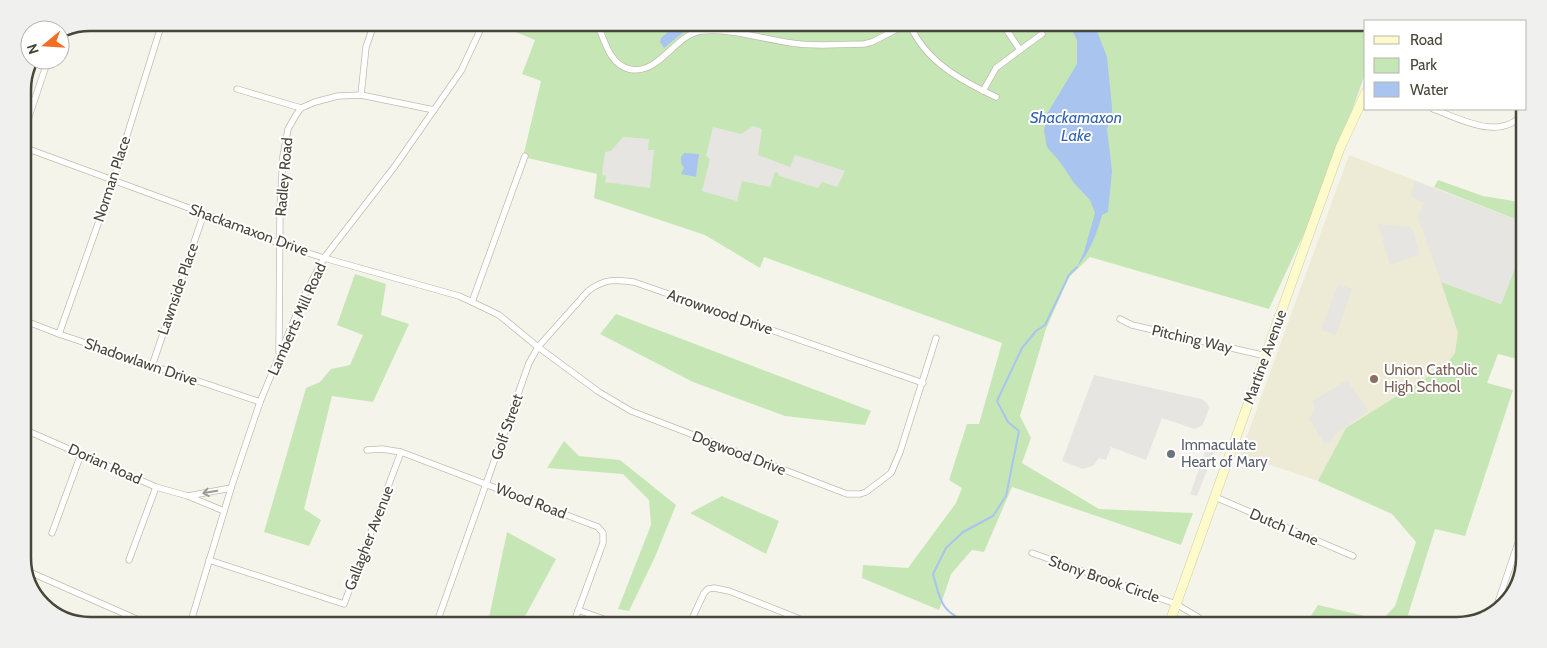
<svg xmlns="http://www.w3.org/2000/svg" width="1547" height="648" viewBox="0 0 1547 648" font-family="Cabin,sans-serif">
	<rect width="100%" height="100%" fill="#f5f4ea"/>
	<polygon fill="#edebd5" points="1349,155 1523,222 1523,247 1501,304 1446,510 1318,481 1240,455"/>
	<g fill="#c6e7b5">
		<polygon points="496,24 1366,27 1366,71 1343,136 1308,225 1269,309 1090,257 1069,277 1046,329 1020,416 1031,438 1022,463 1099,509 1193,513 1181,545 1012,487 984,552 972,550 951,574 939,610 862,578 863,565 908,568 956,503 962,488 949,480 967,424 979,424 1002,343 764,257 760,268 705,235 594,198 597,174 523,157 541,81 522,74 535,40"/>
		<polygon points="1438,180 1483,196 1519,202 1523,199 1523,222 1434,187"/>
		<polygon points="1523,247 1522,357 1521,360 1498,354 1487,383 1513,390 1465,536 1435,529 1408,615 1438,622 1437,625 1305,625 1318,605 1382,620 1395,606 1416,542 1392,514 1318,481 1346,428 1445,366 1455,353 1458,333 1441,282 1501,304"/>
		<polygon points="355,274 386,284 381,315 409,324 373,402 332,396 304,509 321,520 309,546 264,532 306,388 320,382 331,369 350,365 363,335 337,325"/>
		<polygon points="616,314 871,411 865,425 785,416 693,382 600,334"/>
		<polygon points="564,441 579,456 620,460 676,505 655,557 629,611 618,609 651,525 649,500 623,474 547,468"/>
		<polygon points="722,496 779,521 766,554 690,513"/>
		<polygon points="507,532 556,559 522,622 488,622"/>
	</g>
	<g fill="#e6e5e1">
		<polygon points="753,126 762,129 758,155 790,167 795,155 845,171 837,187 822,182 818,188 779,176 777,172 775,172 770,187 742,181 737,201 702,191 710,159 706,156 713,127 741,134"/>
		<polygon points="623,137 649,139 648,150 654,150 650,188 605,182 606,176 602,175 605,152 611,151"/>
		<polygon points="1415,181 1523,222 1523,247 1501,304 1441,282 1418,218 1424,203 1410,196"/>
		<polygon points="1378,224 1410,227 1413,230 1420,255 1390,265"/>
		<polygon points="1338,285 1352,289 1336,335 1321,330"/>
		<polygon points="1094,375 1201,399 1207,403 1209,408 1204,422 1202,426 1194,429 1162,418 1146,460 1111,447 1106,460 1099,458 1094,465 1083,469 1062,461"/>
		<polygon points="1347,380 1368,411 1335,434 1331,441 1325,444 1309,419 1315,408 1313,401"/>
		<polygon points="1209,441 1217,444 1197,496 1190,494"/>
	</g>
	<g fill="#a9c4ef">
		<polygon points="676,25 695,25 696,27 685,31 664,48 660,42 661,38"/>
		<path d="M1070 26H1095L1107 57 1112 107V115L1107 129 1112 171 1108 212 1102 215C1096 236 1091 250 1077 267L1084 252 1095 213 1090 200 1074 183 1060 162 1047 147 1044 131 1047 114 1077 64V40Z"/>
		<polygon points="684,153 699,154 696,177 681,174 684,168 681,163 681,157"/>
	</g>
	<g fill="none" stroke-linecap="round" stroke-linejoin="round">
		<path stroke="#a9c4ef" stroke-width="2" d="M971 624C941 612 941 603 933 574L946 548 963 532 993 516 1006 496 1019 431 1008 422 997 401 1022 348 1036 331 1045 325 1069 275 1077 267"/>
		<g stroke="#c0bdad" stroke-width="7">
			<g id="minor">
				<path d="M597 24C605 40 609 64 629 69 659 76 674 35 701 31 731 28 762 39 791 43 815 47 840 44 864 44L872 42 905 25"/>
				<path d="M910 25C926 62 962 81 996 97"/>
				<polyline points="1020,50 1042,34"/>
				<polyline points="237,89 301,108"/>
				<polyline points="983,91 996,68 1020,50 1004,26"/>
				<polyline points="361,95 366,47 374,24"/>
				<path d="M1433 109C1461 119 1500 142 1524 113"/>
				<polyline points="23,134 48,60"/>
				<polyline points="23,147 235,225 280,244 324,258 459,296 472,302 499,315 538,347 599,392 631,411 847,494 860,494 866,492 891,473 900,452 936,338"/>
				<polyline points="472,302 525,156"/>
				<polyline points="1120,319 1132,325 1266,356"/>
				<polyline points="23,320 59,334 260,402"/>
				<polyline points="59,334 110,190 162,23"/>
				<polyline points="279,352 280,209 283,156 288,129 296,115 301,108 315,102 338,96 361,95 434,110"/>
				<polyline points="152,366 204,213"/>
				<polyline points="23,429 156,487 188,496 224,511"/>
				<polyline points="367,450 382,449 401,452 598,527 603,533 603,543 574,622"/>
				<polyline points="188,496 231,488"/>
				<polyline points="1215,497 1353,556"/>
				<polyline points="52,533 81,454"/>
				<polyline points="1032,553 1176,604 1198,617 1207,625"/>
				<polyline points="129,560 156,487"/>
				<polyline points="209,560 344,604 401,452"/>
				<polyline points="25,570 141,621"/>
				<polyline points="578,610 612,622"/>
				<polyline points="1494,614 1520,537"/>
				<polyline points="191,621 232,485 260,402 304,296 324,258 395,166 461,71 483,24"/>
				<path d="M437 622 529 363 538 347 588 291C604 279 615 279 634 282L923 383"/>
				<polyline points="690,623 704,593 708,589 714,588 729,591 810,623"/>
			</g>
		</g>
		<g stroke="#d3d09b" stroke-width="10">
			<polyline id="secondary" points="1169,624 1340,148 1366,92"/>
		</g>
		<use href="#minor" stroke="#fff" stroke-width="5.5"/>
		<use href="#secondary" stroke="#fdfbcc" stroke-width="9"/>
	</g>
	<defs><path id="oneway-shaft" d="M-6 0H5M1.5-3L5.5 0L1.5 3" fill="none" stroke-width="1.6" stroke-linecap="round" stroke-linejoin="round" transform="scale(1.25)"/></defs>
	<use stroke="#9a9992" href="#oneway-shaft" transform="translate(210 492) rotate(170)"/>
	<circle fill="#8d6e63" stroke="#fff" stroke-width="2" cx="1374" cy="379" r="5"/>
	<circle fill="#6b7280" stroke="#fff" stroke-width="2" cx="1171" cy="454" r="5"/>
	<g text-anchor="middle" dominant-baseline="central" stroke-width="4" stroke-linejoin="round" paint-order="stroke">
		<g font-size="15" fill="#484638" stroke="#fff">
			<text transform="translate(284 177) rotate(-85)">Radley Road</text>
			<text transform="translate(112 179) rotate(-72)">Norman Place</text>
			<text transform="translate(249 230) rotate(20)">Shackamaxon Drive</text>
			<text transform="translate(178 289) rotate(-71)">Lawnside Place</text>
			<text transform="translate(720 312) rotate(19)">Arrowwood Drive</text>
			<text transform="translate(297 319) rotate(-66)">Lamberts Mill Road</text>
			<text transform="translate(1192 339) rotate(13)">Pitching Way</text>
			<text transform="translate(1265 357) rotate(-70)">Martine Avenue</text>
			<text transform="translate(141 362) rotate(19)">Shadowlawn Drive</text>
			<text transform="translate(507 427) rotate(-71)">Golf Street</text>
			<text transform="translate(739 453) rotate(21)">Dogwood Drive</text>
			<text transform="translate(105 464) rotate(24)">Dorian Road</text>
			<text transform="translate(531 501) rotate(21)">Wood Road</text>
			<text transform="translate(1284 527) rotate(23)">Dutch Lane</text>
			<text transform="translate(369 538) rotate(-69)">Gallagher Avenue</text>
			<text transform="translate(1104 579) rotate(19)">Stony Brook Circle</text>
		</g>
		<g font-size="15" fill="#785e54" stroke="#fff" text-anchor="start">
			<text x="1384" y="370">Union Catholic<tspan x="1384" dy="17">High School</tspan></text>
		</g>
		<g font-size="15" fill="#5b616d" stroke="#fff" text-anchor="start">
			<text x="1181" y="445">Immaculate<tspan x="1181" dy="17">Heart of Mary</tspan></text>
		</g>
		<g font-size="16" font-style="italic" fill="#3462b2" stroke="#fff">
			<text x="1076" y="117">Shackamaxon<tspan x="1076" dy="18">Lake</tspan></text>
		</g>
	</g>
	<path d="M0 0H1547V648H0ZM90 31H1457A59 59 0 0 1 1516 90V558A59 59 0 0 1 1457 617H90A59 59 0 0 1 31 558V90A59 59 0 0 1 90 31Z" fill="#f0f0ef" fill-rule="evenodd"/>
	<path fill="none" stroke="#484638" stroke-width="2.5" d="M90 31H1457A59 59 0 0 1 1516 90V558A59 59 0 0 1 1457 617H90A59 59 0 0 1 31 558V90A59 59 0 0 1 90 31Z"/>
	<rect x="1364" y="20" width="162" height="90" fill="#ffffff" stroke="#b6b5af"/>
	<rect x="1374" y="36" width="25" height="8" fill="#fdfbcc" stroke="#b6b5af"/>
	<text x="1410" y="45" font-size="15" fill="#484638">Road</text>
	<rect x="1374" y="58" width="25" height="15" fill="#c6e7b5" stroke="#b6b5af"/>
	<text x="1410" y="70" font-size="15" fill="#484638">Park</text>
	<rect x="1374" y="82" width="25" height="15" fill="#a9c4ef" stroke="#b6b5af"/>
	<text x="1410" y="95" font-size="15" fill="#484638">Water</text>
	<g transform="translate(45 45) rotate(252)"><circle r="24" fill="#ffffff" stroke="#b6b5af"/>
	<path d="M0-4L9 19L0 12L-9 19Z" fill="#f36e23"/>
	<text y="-8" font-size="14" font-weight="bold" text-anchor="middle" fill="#484638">N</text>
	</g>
</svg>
